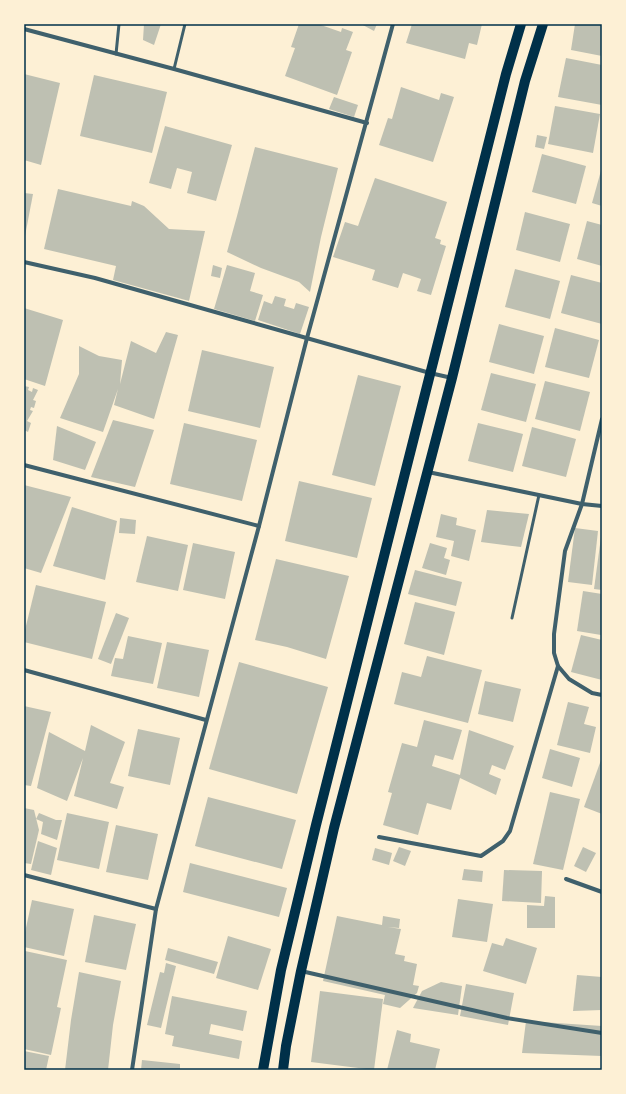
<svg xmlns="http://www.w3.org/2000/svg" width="626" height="1094" viewBox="0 0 626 1094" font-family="Georgia,serif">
	<rect width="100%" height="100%" fill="#fdf0d5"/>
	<g fill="#bec0b2">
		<polygon points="144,24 161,24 154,45 143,40"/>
		<polygon points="299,24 318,24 341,32 342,28 353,32 346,50 352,52 337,95 285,76 295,48 291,47"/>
		<polygon points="361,24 377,24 374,31"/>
		<polygon points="412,24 482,24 477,45 469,43 465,59 406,43"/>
		<polygon points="575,24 602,24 602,56 571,50"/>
		<polygon points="566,58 602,65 602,105 558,97"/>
		<polygon points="24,74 60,83 41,165 24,160"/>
		<polygon points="94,75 167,92 152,153 80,136"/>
		<polygon points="401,87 439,100 441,93 454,97 433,162 379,145 388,118 392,119"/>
		<polygon points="334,97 358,105 354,117 329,109"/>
		<polygon points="555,106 600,114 593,153 548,144"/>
		<polygon points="165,126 232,145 216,201 187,193 192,172 177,168 171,189 149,183"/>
		<polygon points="537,135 547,137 544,149 535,147"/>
		<polygon points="255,147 338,168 321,237 310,292 299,282 261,268 227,252 237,216"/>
		<polygon points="542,154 586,166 576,204 532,192"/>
		<polygon points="602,167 602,206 592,203"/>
		<polygon points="375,178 447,202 435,238 441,240 440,244 446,246 431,295 417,291 421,279 403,273 398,288 372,280 375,270 333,257 345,222 358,226"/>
		<polygon points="58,189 131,206 132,201 144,206 169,229 205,231 189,301 113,280 116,266 44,249"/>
		<polygon points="24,193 33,194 25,236 24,236"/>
		<polygon points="525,212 570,224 560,262 516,250"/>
		<polygon points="587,221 602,225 602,266 577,259"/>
		<polygon points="213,265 222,268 220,278 211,276"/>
		<polygon points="227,265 255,273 250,291 263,295 255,321 214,309"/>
		<polygon points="515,269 560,281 550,319 505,307"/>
		<polygon points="571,275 602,283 602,324 561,313"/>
		<polygon points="275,296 286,299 284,306 294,309 296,303 309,307 300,334 258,320 264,301 272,304"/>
		<polygon points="24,308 63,320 45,386 24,379"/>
		<polygon points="499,324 544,336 534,374 489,362"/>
		<polygon points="555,328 599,340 589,378 545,367"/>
		<polygon points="166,332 178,335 154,419 114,405 118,389 103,432 60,418 79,374 79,346 99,356 122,360 120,384 131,341 156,353"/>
		<polygon points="202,350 274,367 260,428 188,411"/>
		<polygon points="491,373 536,384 526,422 481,410"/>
		<polygon points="358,375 401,386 375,486 332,475"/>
		<polygon points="545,381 590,392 580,431 535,419"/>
		<polygon points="24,386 29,387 28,390 32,392 33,388 38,390 33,400 36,401 34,408 31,407 30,410 33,411 27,421 31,423 28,432 24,430"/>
		<polygon points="113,420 154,430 135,487 91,477"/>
		<polygon points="184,423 257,440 242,501 170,484"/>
		<polygon points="478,423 523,434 513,472 468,461"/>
		<polygon points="57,426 96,442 85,470 53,460"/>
		<polygon points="532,427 576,439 566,477 522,466"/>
		<polygon points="299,481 372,498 357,558 285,541"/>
		<polygon points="24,485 71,497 41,573 24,568"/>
		<polygon points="72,507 117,521 105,580 53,566"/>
		<polygon points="487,510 529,514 521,547 481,542"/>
		<polygon points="441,514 457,518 456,525 476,530 469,561 451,556 454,541 436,537"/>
		<polygon points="120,518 136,520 135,534 119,533"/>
		<polygon points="575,528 598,531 592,585 568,582"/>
		<polygon points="147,536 188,545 178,591 136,582"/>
		<polygon points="601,537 602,538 602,590 594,589"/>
		<polygon points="193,543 235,552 225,599 183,590"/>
		<polygon points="430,543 447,548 444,558 450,560 446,575 422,568"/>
		<polygon points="276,559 349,576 326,659 287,647 255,640"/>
		<polygon points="415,570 462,582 456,606 408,594"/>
		<polygon points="36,585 106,602 92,659 24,642 24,634"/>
		<polygon points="583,591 602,594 602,626 601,635 577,631"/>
		<polygon points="415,602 455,612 444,655 404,644"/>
		<polygon points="116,613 129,618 111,664 98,659"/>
		<polygon points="581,635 602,640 602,680 571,672"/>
		<polygon points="128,636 162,643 153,684 111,676 115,658 123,659"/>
		<polygon points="167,642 209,650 199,697 157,688"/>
		<polygon points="427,656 482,670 468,723 394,704 402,672 421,677"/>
		<polygon points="239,662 328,687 297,794 209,769"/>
		<polygon points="485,681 521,689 513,722 478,714"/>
		<polygon points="568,702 589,707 584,724 596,727 590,753 557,745"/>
		<polygon points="24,706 51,712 31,786 24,785"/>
		<polygon points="424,720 462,730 453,760 435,755 432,766 460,775 469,730 514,746 505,770 492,765 489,774 501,779 496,795 460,778 451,810 427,803 418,835 383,825 392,793 388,792 402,743 417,747"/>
		<polygon points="91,725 125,742 110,783 124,787 117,809 74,796 83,758 67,801 37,788 49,732 85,751"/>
		<polygon points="138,729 180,738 170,785 128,776"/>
		<polygon points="550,749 580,758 572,787 542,778"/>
		<polygon points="601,760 602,761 602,814 584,807"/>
		<polygon points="550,792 580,799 563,870 533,864"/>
		<polygon points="208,797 296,820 282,869 195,846"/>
		<polygon points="24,808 34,810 39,830 31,864 24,863"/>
		<polygon points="39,813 56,820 62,820 57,840 41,834 43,822 36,819"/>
		<polygon points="67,813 109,822 99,869 57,860"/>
		<polygon points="116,825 158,834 148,880 106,872"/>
		<polygon points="38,841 57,848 51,875 31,870"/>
		<polygon points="399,847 411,851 405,866 393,861"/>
		<polygon points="583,847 596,853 586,872 574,866"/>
		<polygon points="375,848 392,853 389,865 372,860"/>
		<polygon points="190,863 287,888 279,917 183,892"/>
		<polygon points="464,869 483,871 482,882 462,880"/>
		<polygon points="504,870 542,871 541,903 502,901"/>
		<polygon points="545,896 555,897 555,928 527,928 527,905 544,906"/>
		<polygon points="458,899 493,904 487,942 452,937"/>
		<polygon points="32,900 74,909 64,956 24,947 24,937"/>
		<polygon points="94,915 136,924 126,970 85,962"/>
		<polygon points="337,916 382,925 383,916 400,919 399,928 388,927 401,929 395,954 405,956 404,961 417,964 413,985 419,986 417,993 400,1008 383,1004 385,995 323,981"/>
		<polygon points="228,936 271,949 258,990 216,978"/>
		<polygon points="506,938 537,948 526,984 483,971 492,943 503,946"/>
		<polygon points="168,948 218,962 214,974 165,960"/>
		<polygon points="25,951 67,960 57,1007 61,1008 51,1055 24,1049 24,957"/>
		<polygon points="166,963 176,966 161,1028 147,1025 160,972 164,973"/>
		<polygon points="79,972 121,981 113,1025 108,1070 65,1070 71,1020"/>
		<polygon points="577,975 602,977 602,1010 573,1011"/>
		<polygon points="441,982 462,986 458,1015 413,1008 422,991"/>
		<polygon points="466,984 514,993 508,1025 460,1016"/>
		<polygon points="320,991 383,999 374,1070 311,1062"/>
		<polygon points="172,996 247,1011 243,1031 211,1024 209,1034 242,1041 239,1059 172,1046 174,1036 165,1034"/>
		<polygon points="526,1021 602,1026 602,1056 522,1053"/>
		<polygon points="397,1030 411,1034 410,1042 440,1049 435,1070 387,1070"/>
		<polygon points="24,1051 49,1056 46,1070 24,1070"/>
		<polygon points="142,1060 180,1064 180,1070 141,1070"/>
	</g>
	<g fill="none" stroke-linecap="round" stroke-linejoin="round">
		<g stroke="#3f606c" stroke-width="3">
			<polyline points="116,54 119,24"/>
			<polyline points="174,69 185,24"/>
			<polyline points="512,618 539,495"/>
		</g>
		<g stroke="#3f606c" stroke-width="4">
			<polyline points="24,29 174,69 367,123"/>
			<polyline points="24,262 95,278 430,373 452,378"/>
			<polyline points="602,419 582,504 565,551 554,634 554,653 558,666 569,679 592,693 602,695"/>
			<polyline points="24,465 259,526"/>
			<polyline points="428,472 582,504 602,506"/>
			<polyline points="24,670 206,720"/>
			<polyline points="379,837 481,856 503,841 510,831 558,666"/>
			<polyline points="24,875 156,909"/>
			<polyline points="566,879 602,892"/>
			<polyline points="301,971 507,1018 602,1033"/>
			<polyline points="132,1070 156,909 259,526 307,338 393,24"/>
		</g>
		<g stroke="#003049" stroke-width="10">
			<polyline points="263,1070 281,970 316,825 506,74 521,24"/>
			<polyline points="283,1070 286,1046 301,971 334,828 452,378 525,81 543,24"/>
		</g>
	</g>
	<rect width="626" height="1094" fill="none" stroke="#fdf0d5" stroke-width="50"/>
	<rect x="25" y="25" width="576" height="1044" fill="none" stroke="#003049" stroke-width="1.5"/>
</svg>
